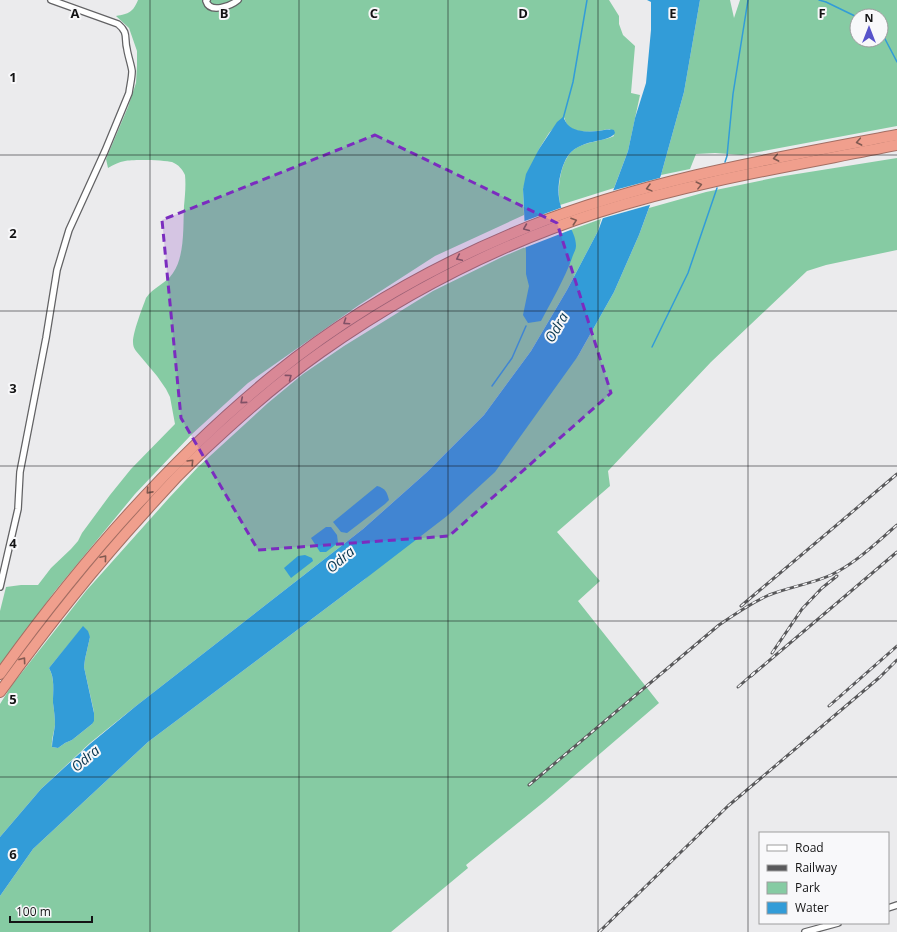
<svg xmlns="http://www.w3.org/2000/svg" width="897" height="932" viewBox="0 0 897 932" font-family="'Open Sans',sans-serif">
	<rect width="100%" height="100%" fill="#ebebed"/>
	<g fill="#86cba3" fill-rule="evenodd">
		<path d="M138 0H609L619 16V24L623 35 635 46 631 93 640 95 628 151 614 188 560 205C557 188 560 156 578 147 590 141 603 141 614 136L610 129C598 131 578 135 568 126 566 123 565 120 564 117L549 133 539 149 523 189 524 215 435 256 359 305 248 383 192 434 135 494 55 591 0 665V611L6 587 21 585H38L51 568 71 549 78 541 82 533 110 495 131 469 175 424 170 397 166 389 157 376 136 351C134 348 133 346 133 342 133 332 142 309 146 298 153 287 166 284 173 273 185 256 183 226 184 206 185 196 186 185 185 175 182 169 179 165 172 162 166 160 132 159 125 161 119 162 113 165 108 168L106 159 128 107 136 83 137 66V51L129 28 116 16C129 14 133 12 138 0Z"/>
		<path d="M700 0H730L734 18 740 0H897V126L742 155 715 153 696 154 690 169 661 175 684 92ZM857 16H881V40H857Z"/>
		<polygon points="897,158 897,250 826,265 807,271 711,362 608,471 610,486 557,532 600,581 578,601 659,703 545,801 466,865 468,868 391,932 0,932 0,896 33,849 148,742 365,579 578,356 614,292 639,235 649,208 706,192 778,177"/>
		<path d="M601 219 598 231 567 290 531 351 484 415 427 472 363 529 136 706 90 743 41 789 0 837V704L12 685 86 591 169 498 198 467 268 403 303 374 344 346 433 291 502 257 537 242ZM83 627 90 637 85 659 84 667 94 712 92 724 72 740 65 743 58 748 52 747C51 740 54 733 55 725 55 718 54 710 53 703 53 691 55 679 49 668Z"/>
	</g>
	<g fill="#329cd8">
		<polygon points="647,0 700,0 684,92 661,175 639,235 614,292 578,356 495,472 447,516 365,579 148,742 33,849 0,896 0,837 41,789 90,744 136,706 363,529 427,472 484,415 531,351 567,290 598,231 628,151 635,118 646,83 651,30 651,2"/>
		<path d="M563 117C565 120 566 123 568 125 575 132 589 132 598 131 604 130 609 129 614 130L615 133C609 144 578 137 566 159 559 173 556 192 561 207 563 212 566 218 568 223 572 230 576 238 576 246 576 250 573 254 572 258 564 280 552 300 541 321L528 323 523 315 529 286 526 274V253L523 189 526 174 539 149 557 122Z"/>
		<path d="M377 486C385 488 387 492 389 500L385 504 347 533 341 532 333 522Z"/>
		<polygon points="326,527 331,527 337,535 338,543 326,552 320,552 311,538"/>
		<polygon points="305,555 312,558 313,561 291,578 284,568 298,556"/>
		<path d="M83 626 88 631 90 637 85 659 84 667 94 713V721L92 724 72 740 65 743 58 748 52 747C52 740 54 733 55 725 55 718 54 710 53 703 53 691 55 678 49 668Z"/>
	</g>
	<g fill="#ebebed">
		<polygon points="663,177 653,204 600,219 611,191"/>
		<polygon points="563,207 573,229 524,248 522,222"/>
	</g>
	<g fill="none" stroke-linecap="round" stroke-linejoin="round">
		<g stroke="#329cd8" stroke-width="1.5">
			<polyline points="819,0 826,2 857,17"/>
			<polyline points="881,34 881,35"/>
			<polyline points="884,37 897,62"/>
			<polyline points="563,119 573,82 587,0"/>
			<polyline points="725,162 727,156 733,94 748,0"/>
			<polyline points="652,347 688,273 717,188"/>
			<polyline points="492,386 512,358 526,326"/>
		</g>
		<g stroke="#626264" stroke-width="8">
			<g id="minor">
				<path d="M207 0 206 1C210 14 231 6 238 0"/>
				<path d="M0 587 18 509 20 472 46 338 57 270 69 230 105 151 129 93C130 85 132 78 132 71 131 64 128 56 127 49 124 38 129 33 118 24L51 0"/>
				<polyline points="888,908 897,905"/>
				<polyline points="805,932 838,923"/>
			</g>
		</g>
		<g stroke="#a36e63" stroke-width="12">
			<g id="motorway">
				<path d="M0 674C79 564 169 460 275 374 350 313 439 263 528 227 645 180 774 158 897 135"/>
				<path d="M0 692C45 630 92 570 144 513 163 491 183 470 204 450 241 415 280 381 321 352 406 292 500 244 599 212 696 181 797 165 897 145"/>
			</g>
		</g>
		<use href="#minor" stroke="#fff" stroke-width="5.5"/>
		<use href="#motorway" stroke="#f09f8d" stroke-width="10"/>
		<g stroke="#59595b" stroke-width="3">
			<g id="rail">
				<polyline points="741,606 897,474"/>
				<polyline points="772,653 802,609 822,588 837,576"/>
				<polyline points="751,676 897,552"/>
				<polyline points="738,687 755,672"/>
				<polyline points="829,706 897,646"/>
				<path d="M529 785 719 625C735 614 751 603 769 595 789 587 811 584 831 575 856 563 876 543 897 525"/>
				<polyline points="599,932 728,806 880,677 897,660"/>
			</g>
		</g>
		<use href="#rail" stroke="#f8f8fa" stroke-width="1.5" stroke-dasharray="4.5" stroke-linecap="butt"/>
	</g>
	<defs><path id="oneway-chevron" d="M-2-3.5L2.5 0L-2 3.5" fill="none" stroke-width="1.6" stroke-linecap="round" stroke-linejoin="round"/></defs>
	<g stroke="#825a51">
		<use href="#oneway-chevron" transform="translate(859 142) rotate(169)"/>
		<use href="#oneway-chevron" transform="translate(776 158) rotate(169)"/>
		<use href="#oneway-chevron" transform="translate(699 185) rotate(-14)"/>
		<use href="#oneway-chevron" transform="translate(649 188) rotate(165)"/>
		<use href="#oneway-chevron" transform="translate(574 221) rotate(-19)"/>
		<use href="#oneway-chevron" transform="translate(526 228) rotate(157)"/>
		<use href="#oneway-chevron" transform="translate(459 258) rotate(155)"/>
		<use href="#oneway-chevron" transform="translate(346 322) rotate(146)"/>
		<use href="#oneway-chevron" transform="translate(289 377) rotate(-37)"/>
		<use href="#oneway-chevron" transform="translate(243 401) rotate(140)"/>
		<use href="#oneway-chevron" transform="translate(191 462) rotate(-46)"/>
		<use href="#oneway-chevron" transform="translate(149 491) rotate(132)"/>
		<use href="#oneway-chevron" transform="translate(104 558) rotate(-50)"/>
		<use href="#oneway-chevron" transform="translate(23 660) rotate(-54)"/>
	</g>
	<path fill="#7b2cbf" fill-opacity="0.2" stroke="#7b2cbf" stroke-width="3" stroke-dasharray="8 5" stroke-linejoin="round" d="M375 135 557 223 611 393 449 536 258 550 181 418 162 220Z"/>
	<path fill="none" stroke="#141415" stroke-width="1" stroke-opacity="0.55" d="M150 0V932M299 0V932M448 0V932M598 0V932M748 0V932M0 155H897M0 311H897M0 466H897M0 621H897M0 777H897"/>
	<g text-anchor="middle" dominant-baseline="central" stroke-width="4" stroke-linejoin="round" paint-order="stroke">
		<g font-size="14" font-style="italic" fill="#08354e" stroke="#f8f8fa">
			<text transform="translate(556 327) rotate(-60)">Odra</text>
			<text transform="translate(340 559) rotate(-40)">Odra</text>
			<text transform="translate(85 758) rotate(-40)">Odra</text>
		</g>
	</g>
	<g font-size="13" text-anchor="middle" font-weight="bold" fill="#141415" stroke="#f8f8fa" stroke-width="4" stroke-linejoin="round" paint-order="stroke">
		<text x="75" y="18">A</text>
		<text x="224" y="18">B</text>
		<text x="374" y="18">C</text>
		<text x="523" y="18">D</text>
		<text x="673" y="18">E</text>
		<text x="822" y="18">F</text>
		<text x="13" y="82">1</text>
		<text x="13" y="238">2</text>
		<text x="13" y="393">3</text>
		<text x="13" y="548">4</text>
		<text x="13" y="704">5</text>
		<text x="13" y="859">6</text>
	</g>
	<rect x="759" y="832" width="130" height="92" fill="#f8f8fa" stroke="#9d9d9e"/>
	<rect x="767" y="845" width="20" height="6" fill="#ffffff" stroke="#9d9d9e"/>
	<text x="795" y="852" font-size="12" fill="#141415">Road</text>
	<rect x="767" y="865" width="20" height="6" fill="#59595b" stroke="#9d9d9e"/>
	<text x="795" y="872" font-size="12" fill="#141415">Railway</text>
	<rect x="767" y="882" width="20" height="12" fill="#86cba3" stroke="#9d9d9e"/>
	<text x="795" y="892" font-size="12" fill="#141415">Park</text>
	<rect x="767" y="902" width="20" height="12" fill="#329cd8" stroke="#9d9d9e"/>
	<text x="795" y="912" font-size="12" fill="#141415">Water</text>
	<g transform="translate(869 28)"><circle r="19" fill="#f8f8fa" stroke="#9d9d9e"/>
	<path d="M0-3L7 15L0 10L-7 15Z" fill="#5753ca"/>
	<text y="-6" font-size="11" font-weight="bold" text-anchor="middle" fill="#141415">N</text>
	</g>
	<path d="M10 916v6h82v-6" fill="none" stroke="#141415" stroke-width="2"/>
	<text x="16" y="916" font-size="12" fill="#141415" stroke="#f8f8fa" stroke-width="3" paint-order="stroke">100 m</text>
</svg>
